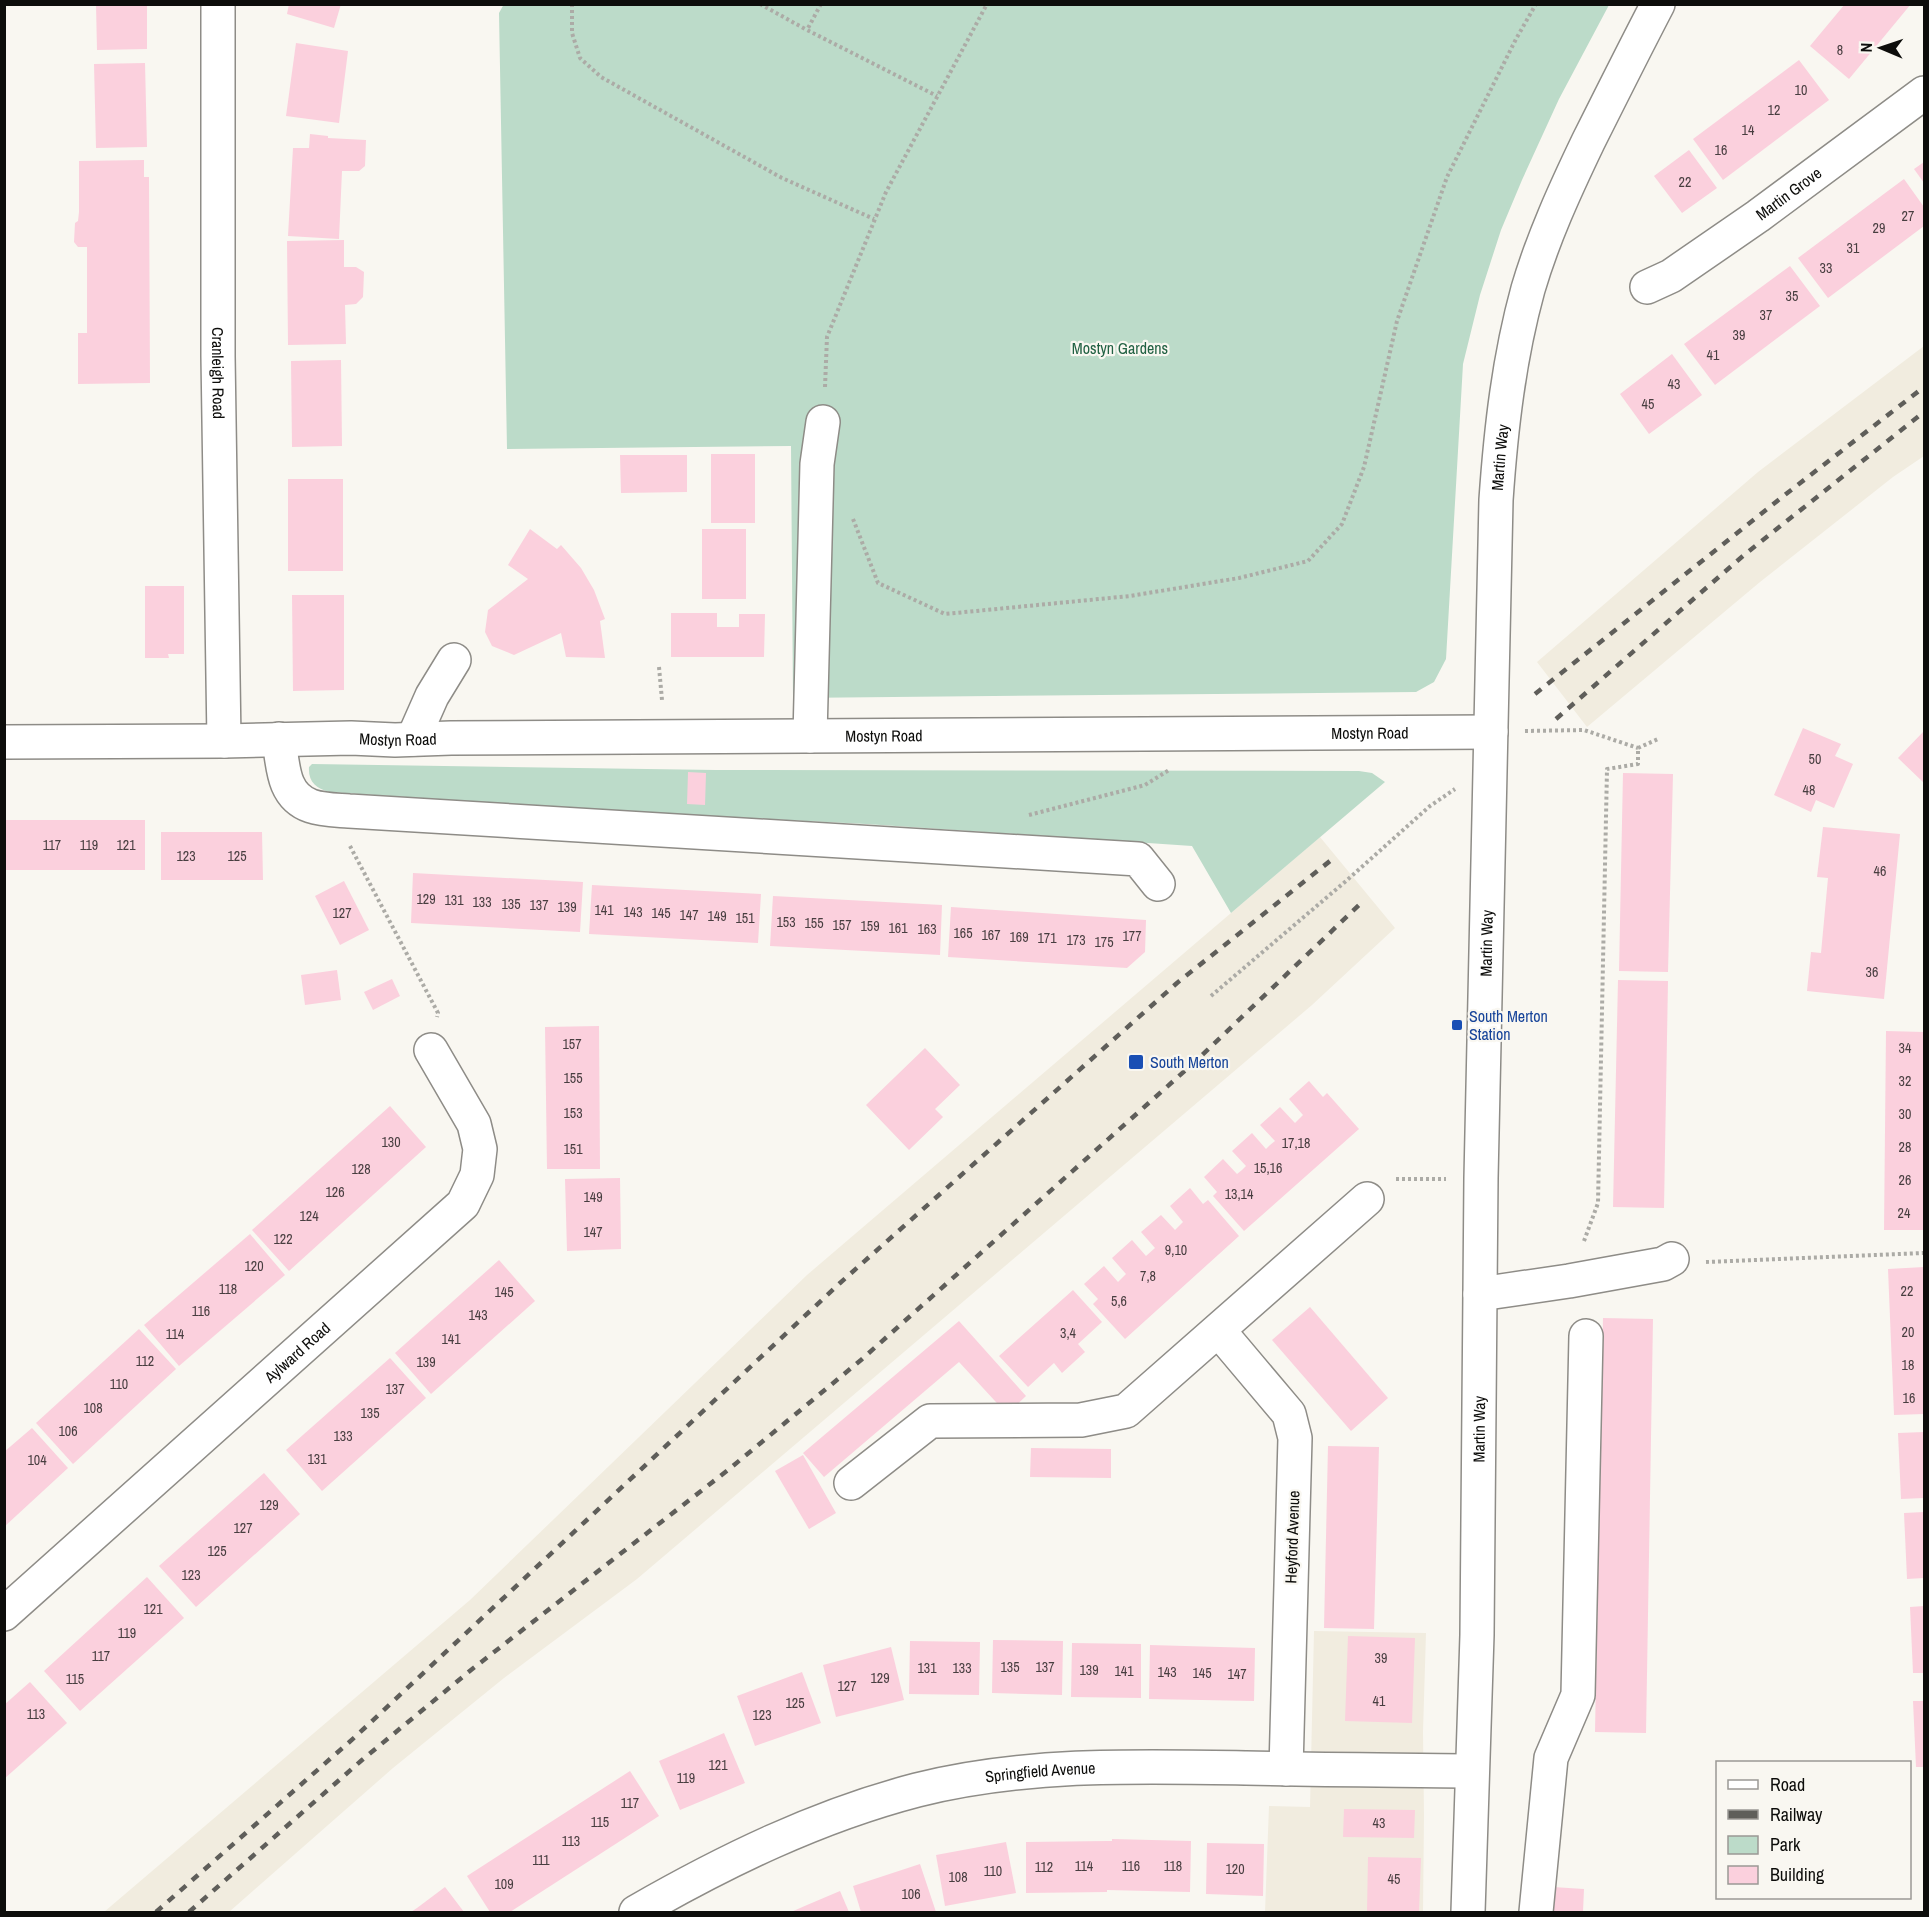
<svg xmlns="http://www.w3.org/2000/svg" width="1929" height="1917" viewBox="0 0 1929 1917" font-family="'Archivo Narrow',sans-serif">
	<rect width="100%" height="100%" fill="#f9f7f1"/>
	<g fill="#f1ecdf">
		<polygon points="1924,346 1924,456 1893,477 1760,582 1587,727 1537,662 1758,472"/>
		<polygon points="1320,837 1395,928 1312,1005 637,1579 504,1678 393,1768 229,1912 104,1912 470,1600 807,1275"/>
		<polygon points="1314,1631 1426,1633 1423,1732 1424,1815 1423,1912 1265,1912 1269,1806 1310,1807"/>
	</g>
	<g fill="#bcdbc9">
		<polygon points="504,4 1609,5 1559,99 1522,180 1501,230 1480,295 1463,364 1446,659 1434,682 1416,692 793,698 791,446 507,449 499,13"/>
		<path d="M312 764 716 770 1359 771 1372 773 1385 782 1231 913 1192 846 866 824 687 815 329 792C316 788 308 782 309 767Z"/>
	</g>
	<g fill="#fbd0dd">
		<polygon points="96,4 147,4 147,49 97,50"/>
		<polygon points="289,4 341,4 334,28 287,14"/>
		<polygon points="1845,4 1911,4 1849,79 1810,46"/>
		<polygon points="296,43 348,51 339,123 286,116"/>
		<polygon points="1799,60 1829,100 1723,180 1693,139"/>
		<polygon points="145,63 147,147 96,148 94,64"/>
		<polygon points="310,134 328,136 328,138 366,140 365,166 359,171 342,171 339,239 288,236 293,148 309,148"/>
		<polygon points="1689,150 1717,188 1682,213 1654,176"/>
		<polygon points="144,160 144,177 149,177 150,383 78,384 78,333 87,333 87,247 78,247 74,242 75,223 78,221 79,212 79,161"/>
		<polygon points="1924,162 1924,183 1914,169"/>
		<polygon points="1904,179 1924,207 1924,226 1828,298 1798,258"/>
		<polygon points="344,240 344,267 356,267 364,272 363,297 356,304 345,305 346,344 288,345 287,241"/>
		<polygon points="1790,266 1820,306 1715,385 1684,344"/>
		<polygon points="1672,354 1702,395 1649,434 1620,394"/>
		<polygon points="341,360 342,446 292,447 291,361"/>
		<rect x="711" y="454" width="44" height="69"/>
		<polygon points="620,455 687,455 687,492 621,493"/>
		<rect x="288" y="479" width="55" height="92"/>
		<polygon points="530,529 557,549 561,545 581,568 594,590 605,619 600,621 605,658 566,657 561,633 514,655 492,646 485,632 488,610 528,579 508,565"/>
		<rect x="702" y="529" width="44" height="70"/>
		<polygon points="145,586 184,586 184,654 168,654 169,658 145,658"/>
		<polygon points="292,595 344,595 344,690 293,691"/>
		<polygon points="671,613 717,613 717,627 739,627 739,614 765,614 764,657 671,657"/>
		<polygon points="1803,728 1841,744 1835,756 1853,764 1834,808 1816,800 1811,812 1774,795"/>
		<polygon points="1924,731 1924,783 1898,758"/>
		<polygon points="688,772 706,773 705,805 687,804"/>
		<polygon points="1623,773 1673,774 1668,972 1619,971"/>
		<rect x="4" y="820" width="141" height="50"/>
		<polygon points="1823,827 1900,834 1884,999 1807,991 1811,952 1821,953 1828,878 1817,877"/>
		<polygon points="161,832 262,832 263,880 161,880"/>
		<polygon points="413,873 583,882 580,932 411,923"/>
		<polygon points="344,881 369,930 340,945 315,896"/>
		<polygon points="592,885 761,894 758,943 589,934"/>
		<polygon points="773,896 942,905 940,955 770,946"/>
		<polygon points="951,907 1146,920 1145,952 1127,968 948,957"/>
		<polygon points="337,970 341,1000 305,1005 301,975"/>
		<polygon points="392,979 400,996 373,1010 364,992"/>
		<polygon points="1618,980 1668,981 1664,1208 1613,1207"/>
		<polygon points="599,1026 600,1169 547,1169 545,1027"/>
		<polygon points="1886,1031 1924,1032 1924,1230 1884,1230"/>
		<polygon points="925,1048 960,1085 935,1109 943,1117 909,1150 866,1105"/>
		<polygon points="1309,1081 1323,1097 1327,1093 1359,1129 1244,1231 1213,1196 1217,1192 1204,1177 1223,1159 1237,1174 1242,1170 1246,1166 1232,1151 1252,1133 1266,1149 1270,1145 1275,1141 1260,1125 1280,1107 1295,1123 1303,1115 1289,1099"/>
		<polygon points="390,1106 426,1147 289,1271 252,1230"/>
		<polygon points="620,1178 621,1249 567,1251 565,1179"/>
		<polygon points="1190,1188 1203,1204 1208,1200 1239,1236 1125,1339 1093,1304 1098,1299 1084,1284 1104,1266 1118,1282 1126,1274 1112,1258 1132,1240 1146,1256 1155,1248 1141,1232 1161,1215 1175,1230 1183,1222 1170,1206"/>
		<polygon points="250,1234 285,1275 179,1366 144,1325"/>
		<polygon points="499,1260 535,1301 431,1394 395,1353"/>
		<polygon points="1924,1267 1924,1414 1894,1415 1888,1269"/>
		<polygon points="1073,1290 1102,1322 1078,1344 1085,1352 1062,1373 1054,1363 1028,1387 999,1356"/>
		<polygon points="1310,1307 1388,1398 1351,1431 1272,1340"/>
		<polygon points="1603,1318 1653,1319 1646,1733 1595,1732"/>
		<polygon points="959,1321 1026,1396 1007,1414 959,1362 824,1477 803,1453"/>
		<polygon points="139,1329 176,1369 73,1464 36,1423"/>
		<polygon points="390,1358 426,1398 322,1491 286,1450"/>
		<polygon points="32,1428 68,1468 4,1527 4,1452"/>
		<polygon points="1924,1432 1924,1498 1901,1499 1898,1433"/>
		<polygon points="1328,1446 1379,1447 1374,1629 1324,1628"/>
		<polygon points="1031,1448 1111,1449 1111,1478 1030,1477"/>
		<polygon points="803,1455 836,1513 809,1529 775,1471"/>
		<polygon points="264,1473 300,1514 196,1607 159,1566"/>
		<polygon points="1924,1512 1924,1578 1907,1579 1904,1513"/>
		<polygon points="147,1577 184,1618 80,1711 44,1671"/>
		<polygon points="1924,1606 1924,1673 1913,1673 1910,1607"/>
		<polygon points="1348,1636 1415,1638 1412,1723 1345,1721"/>
		<polygon points="993,1640 1063,1641 1062,1695 992,1693"/>
		<polygon points="910,1641 980,1642 979,1695 909,1694"/>
		<polygon points="1072,1643 1141,1644 1141,1698 1071,1697"/>
		<polygon points="1150,1645 1255,1648 1254,1701 1149,1699"/>
		<polygon points="891,1647 904,1700 836,1717 823,1665"/>
		<polygon points="802,1672 821,1723 755,1746 737,1696"/>
		<polygon points="30,1682 67,1723 4,1779 4,1705"/>
		<polygon points="1913,1701 1924,1701 1924,1767 1916,1767"/>
		<polygon points="724,1733 745,1783 680,1810 659,1761"/>
		<polygon points="630,1771 659,1816 510,1912 490,1912 467,1876"/>
		<polygon points="1344,1809 1415,1810 1414,1838 1343,1837"/>
		<polygon points="1112,1839 1191,1841 1190,1892 1107,1890 1107,1892 1026,1893 1026,1842 1107,1841 1112,1841"/>
		<polygon points="1006,1842 1016,1893 945,1906 936,1855"/>
		<polygon points="1207,1843 1264,1844 1263,1896 1206,1894"/>
		<polygon points="1368,1857 1421,1858 1419,1912 1367,1912"/>
		<polygon points="920,1864 936,1912 861,1912 853,1886"/>
		<polygon points="445,1887 464,1912 411,1912 417,1908"/>
		<polygon points="1553,1887 1584,1889 1583,1912 1551,1912"/>
		<polygon points="840,1891 849,1912 791,1912 807,1905"/>
	</g>
	<g fill="none" stroke-linecap="round" stroke-linejoin="round">
		<g stroke="#8e8c87" stroke-width="36">
			<g id="minor">
				<path id="s1" d="M218 4V356L224 741"/>
				<path id="s2" d="M1647 287 1671 276 1758 216 1924 93"/>
				<polyline points="810,736 817,464 823,422"/>
				<path d="M279 739C283 765 282 796 311 806 322 810 337 810 349 811L1138 859 1158 884"/>
				<polyline points="413,739 432,696 454,660"/>
				<path id="s3" d="M4 742 224 741 351 738 395 740 451 738 1491 732"/>
				<polyline points="1480,1294 1569,1281 1663,1264 1672,1259"/>
				<polyline points="1219,1331 1289,1414 1295,1438 1286,1769"/>
				<polyline points="851,1483 930,1421 1081,1420 1126,1411 1367,1199"/>
				<path id="s4" d="M4 1614 463 1204 477 1175 480 1149 474 1124 431 1050"/>
				<path id="s5" d="M636 1912C725 1861 817 1816 917 1790 1024 1763 1137 1766 1246 1768 1322 1770 1397 1770 1472 1771"/>
				<polyline points="1536,1912 1551,1758 1578,1695 1586,1336"/>
			</g>
		</g>
		<g stroke="#8e8c87" stroke-width="36">
			<g id="major">
				<path id="s6" d="M1468 1912 1477 1635 1481 1178 1496 500C1501 428 1509 358 1528 289 1543 238 1565 190 1588 142 1611 96 1634 50 1658 4"/>
			</g>
		</g>
		<g stroke="#acaba6" stroke-width="4" stroke-dasharray="3 3" stroke-linecap="butt">
			<polyline points="572,4 572,33 580,58 601,77 782,178 874,219"/>
			<polyline points="760,4 807,30"/>
			<polyline points="821,4 807,30 937,96"/>
			<polyline points="825,387 827,337 886,192 987,4"/>
			<polyline points="853,519 878,583 945,614 1130,596 1239,578 1308,561 1342,524 1364,467 1397,321 1447,177 1516,39 1536,4"/>
			<polyline points="659,667 662,700"/>
			<polyline points="1525,731 1584,730 1638,748"/>
			<polyline points="1029,815 1145,785 1169,770"/>
			<polyline points="350,846 438,1013 437,1017"/>
			<polyline points="1211,996 1346,881 1430,806 1455,789"/>
			<polyline points="1396,1179 1446,1179"/>
			<polyline points="1584,1241 1598,1203 1607,769 1638,764 1638,748 1658,739"/>
			<polyline points="1706,1262 1924,1253"/>
		</g>
		<use href="#minor" stroke="#fff" stroke-width="33"/>
		<use href="#major" stroke="#fff" stroke-width="33"/>
		<g stroke="#5f5e5a" stroke-width="4.5" stroke-dasharray="8 8" stroke-linecap="butt">
			<polyline points="1535,694 1786,494 1924,387"/>
			<polyline points="1556,719 1744,555 1924,412"/>
			<polyline points="156,1912 355,1737 840,1283 1177,983 1330,861"/>
			<polyline points="189,1912 362,1760 471,1670 728,1470 861,1360 1198,1059 1359,905"/>
		</g>
	</g>
	<g fill="#1a4fb4" stroke="#f9f7f1" stroke-width="2">
		<rect x="1451" y="1019" width="12" height="12" rx="3"/>
		<rect x="1128" y="1054" width="16" height="16" rx="3"/>
	</g>
	<g text-anchor="middle" dominant-baseline="central" stroke-width="4.5" stroke-linejoin="round" paint-order="stroke">
		<g font-size="14" fill="#483e40">
			<text x="1840" y="50">8</text>
			<text x="1801" y="90">10</text>
			<text x="1774" y="110">12</text>
			<text x="1748" y="130">14</text>
			<text x="1721" y="150">16</text>
			<text x="1685" y="182">22</text>
			<text x="1908" y="216">27</text>
			<text x="1879" y="228">29</text>
			<text x="1853" y="248">31</text>
			<text x="1826" y="268">33</text>
			<text x="1792" y="296">35</text>
			<text x="1766" y="315">37</text>
			<text x="1739" y="335">39</text>
			<text x="1713" y="355">41</text>
			<text x="1674" y="384">43</text>
			<text x="1648" y="404">45</text>
			<text x="1815" y="759">50</text>
			<text x="1809" y="790">48</text>
			<text x="52" y="845">117</text>
			<text x="89" y="845">119</text>
			<text x="126" y="845">121</text>
			<text x="186" y="856">123</text>
			<text x="237" y="856">125</text>
			<text x="1880" y="871">46</text>
			<text x="426" y="899">129</text>
			<text x="454" y="900">131</text>
			<text x="482" y="902">133</text>
			<text x="511" y="904">135</text>
			<text x="539" y="905">137</text>
			<text x="567" y="907">139</text>
			<text x="604" y="910">141</text>
			<text x="633" y="912">143</text>
			<text x="342" y="913">127</text>
			<text x="661" y="913">145</text>
			<text x="689" y="915">147</text>
			<text x="717" y="916">149</text>
			<text x="745" y="918">151</text>
			<text x="786" y="922">153</text>
			<text x="814" y="923">155</text>
			<text x="842" y="925">157</text>
			<text x="870" y="926">159</text>
			<text x="898" y="928">161</text>
			<text x="927" y="929">163</text>
			<text x="963" y="933">165</text>
			<text x="991" y="935">167</text>
			<text x="1132" y="936">177</text>
			<text x="1019" y="937">169</text>
			<text x="1047" y="938">171</text>
			<text x="1076" y="940">173</text>
			<text x="1104" y="942">175</text>
			<text x="1872" y="972">36</text>
			<text x="572" y="1044">157</text>
			<text x="1905" y="1048">34</text>
			<text x="573" y="1078">155</text>
			<text x="1905" y="1081">32</text>
			<text x="573" y="1113">153</text>
			<text x="1905" y="1114">30</text>
			<text x="391" y="1142">130</text>
			<text x="1296" y="1143">17,18</text>
			<text x="1905" y="1147">28</text>
			<text x="573" y="1149">151</text>
			<text x="1268" y="1168">15,16</text>
			<text x="361" y="1169">128</text>
			<text x="1905" y="1180">26</text>
			<text x="335" y="1192">126</text>
			<text x="1239" y="1194">13,14</text>
			<text x="593" y="1197">149</text>
			<text x="1904" y="1213">24</text>
			<text x="309" y="1216">124</text>
			<text x="593" y="1232">147</text>
			<text x="283" y="1239">122</text>
			<text x="1176" y="1250">9,10</text>
			<text x="254" y="1266">120</text>
			<text x="1148" y="1276">7,8</text>
			<text x="228" y="1289">118</text>
			<text x="1907" y="1291">22</text>
			<text x="504" y="1292">145</text>
			<text x="1119" y="1301">5,6</text>
			<text x="201" y="1311">116</text>
			<text x="478" y="1315">143</text>
			<text x="1908" y="1332">20</text>
			<text x="1068" y="1333">3,4</text>
			<text x="175" y="1334">114</text>
			<text x="451" y="1339">141</text>
			<text x="145" y="1361">112</text>
			<text x="426" y="1362">139</text>
			<text x="1908" y="1365">18</text>
			<text x="119" y="1384">110</text>
			<text x="395" y="1389">137</text>
			<text x="1909" y="1398">16</text>
			<text x="93" y="1408">108</text>
			<text x="370" y="1413">135</text>
			<text x="68" y="1431">106</text>
			<text x="343" y="1436">133</text>
			<text x="317" y="1459">131</text>
			<text x="37" y="1460">104</text>
			<text x="269" y="1505">129</text>
			<text x="243" y="1528">127</text>
			<text x="217" y="1551">125</text>
			<text x="191" y="1575">123</text>
			<text x="153" y="1609">121</text>
			<text x="127" y="1633">119</text>
			<text x="101" y="1656">117</text>
			<text x="1381" y="1658">39</text>
			<text x="1010" y="1667">135</text>
			<text x="1045" y="1667">137</text>
			<text x="927" y="1668">131</text>
			<text x="962" y="1668">133</text>
			<text x="1089" y="1670">139</text>
			<text x="1124" y="1671">141</text>
			<text x="1167" y="1672">143</text>
			<text x="1202" y="1673">145</text>
			<text x="1237" y="1674">147</text>
			<text x="880" y="1678">129</text>
			<text x="75" y="1679">115</text>
			<text x="847" y="1686">127</text>
			<text x="1379" y="1701">41</text>
			<text x="795" y="1703">125</text>
			<text x="36" y="1714">113</text>
			<text x="762" y="1715">123</text>
			<text x="718" y="1765">121</text>
			<text x="686" y="1778">119</text>
			<text x="630" y="1803">117</text>
			<text x="600" y="1822">115</text>
			<text x="1379" y="1823">43</text>
			<text x="571" y="1841">113</text>
			<text x="541" y="1860">111</text>
			<text x="1084" y="1866">114</text>
			<text x="1131" y="1866">116</text>
			<text x="1173" y="1866">118</text>
			<text x="1044" y="1867">112</text>
			<text x="1235" y="1869">120</text>
			<text x="993" y="1871">110</text>
			<text x="958" y="1877">108</text>
			<text x="1394" y="1879">45</text>
			<text x="504" y="1884">109</text>
			<text x="911" y="1894">106</text>
		</g>
		<g font-size="16" fill="#0d0d0b" stroke="#f9f7f1">
			<text stroke="none"><textPath href="#s2" startOffset="170">Martin Grove</textPath></text>
			<text stroke="none"><textPath href="#s1" startOffset="369">Cranleigh Road</textPath></text>
			<text stroke="none"><textPath href="#s6" startOffset="1455">Martin Way</textPath></text>
			<text stroke="none"><textPath href="#s3" startOffset="1366">Mostyn Road</textPath></text>
			<text stroke="none"><textPath href="#s3" startOffset="880">Mostyn Road</textPath></text>
			<text stroke="none"><textPath href="#s3" startOffset="394">Mostyn Road</textPath></text>
			<text stroke="none"><textPath href="#s6" startOffset="969">Martin Way</textPath></text>
			<text stroke="none"><textPath href="#s4" startOffset="393">Aylward Road</textPath></text>
			<text stroke="none"><textPath href="#s6" startOffset="483">Martin Way</textPath></text>
			<text transform="translate(1292 1537) rotate(-88)">Heyford Avenue</text>
			<text stroke="none"><textPath href="#s5" startOffset="432">Springfield Avenue</textPath></text>
		</g>
		<g font-size="16" fill="#226244" stroke="#f9f7f1">
			<text x="1120" y="348">Mostyn Gardens</text>
		</g>
		<g font-size="16" fill="#164399" stroke="#f9f7f1" text-anchor="start">
			<text x="1469" y="1016">South Merton<tspan x="1469" dy="18">Station</tspan></text>
			<text x="1150" y="1062">South Merton</text>
		</g>
	</g>
	<rect width="1929" height="1917" fill="none" stroke="#0d0d0b" stroke-width="12"/>
	<rect x="1716" y="1761" width="195" height="138" fill="#f9f7f1" stroke="#9b9995" stroke-width="1.5"/>
	<rect x="1728" y="1780" width="30" height="9" fill="#ffffff" stroke="#9b9995" stroke-width="1.5"/>
	<text x="1770" y="1791" font-size="18" fill="#0d0d0b">Road</text>
	<rect x="1728" y="1810" width="30" height="9" fill="#5f5e5a" stroke="#9b9995" stroke-width="1.5"/>
	<text x="1770" y="1821" font-size="18" fill="#0d0d0b">Railway</text>
	<rect x="1728" y="1836" width="30" height="18" fill="#bcdbc9" stroke="#9b9995" stroke-width="1.5"/>
	<text x="1770" y="1851" font-size="18" fill="#0d0d0b">Park</text>
	<rect x="1728" y="1866" width="30" height="18" fill="#fbd0dd" stroke="#9b9995" stroke-width="1.5"/>
	<text x="1770" y="1881" font-size="18" fill="#0d0d0b">Building</text>
	<g transform="translate(1881 48) rotate(272)" stroke="#f9f7f1" stroke-width="4.5" paint-order="stroke">
	<path d="M0-4.5L10 22L0 15L-10 22Z" fill="#0d0d0b"/>
	<text y="-9" font-size="16" font-weight="bold" text-anchor="middle" fill="#0d0d0b">N</text>
	</g>
</svg>
